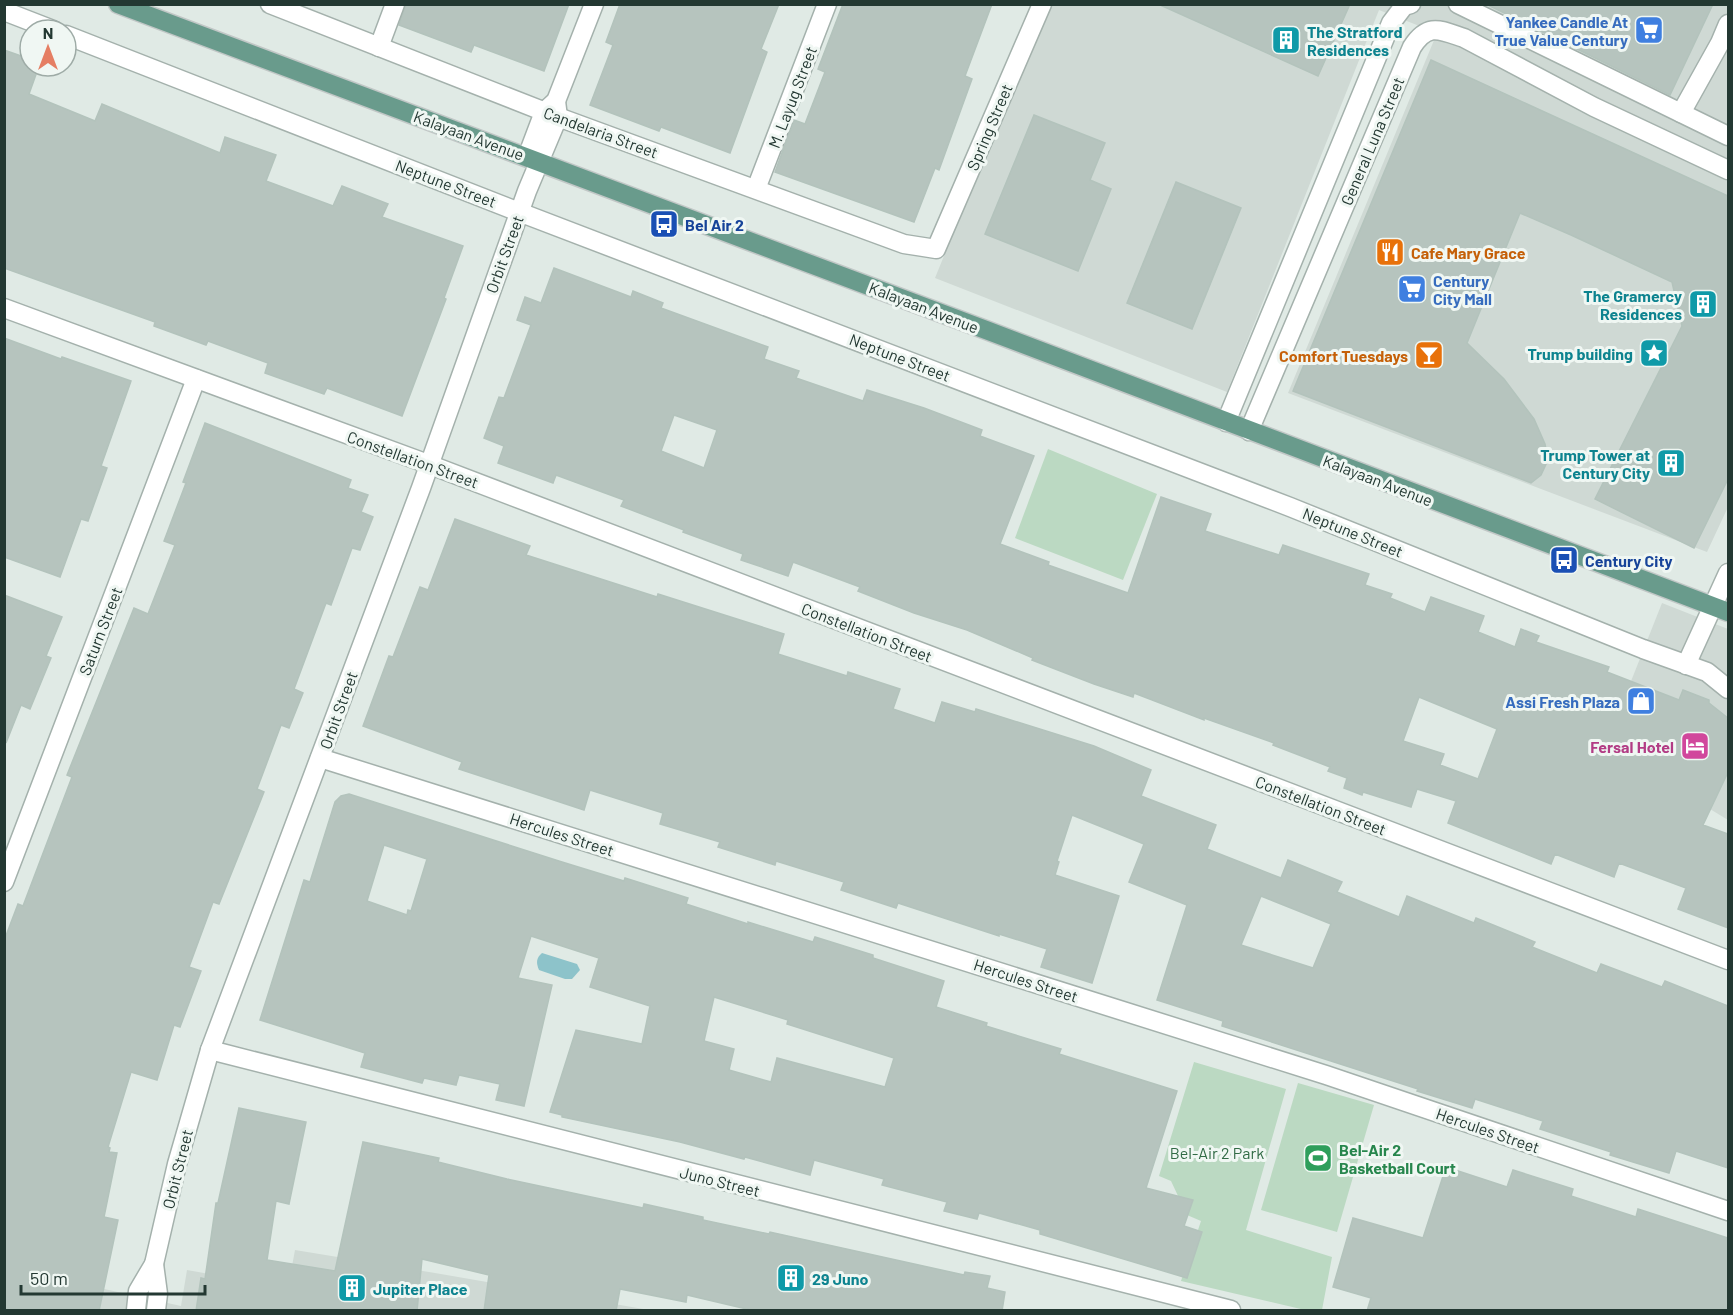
<svg xmlns="http://www.w3.org/2000/svg" width="1733" height="1315" viewBox="0 0 1733 1315" font-family="Barlow,sans-serif">
	<rect width="100%" height="100%" fill="#e0eae5"/>
	<g fill="#cfd9d4">
		<polygon points="1046,5 1728,5 1728,507 1707,552 1288,393 1437,33 1379,10 1227,392 935,278"/>
		<polygon points="1662,603 1728,629 1728,820 1710,809 1599,762"/>
		<polygon points="295,1250 435,1273 649,1310 5,1310 5,1267 181,1306 187,1270 288,1288"/>
	</g>
	<g fill="#bbd9c2">
		<polygon points="1048,449 1157,494 1123,580 1015,538"/>
		<polygon points="1194,1062 1286,1089 1246,1230 1332,1257 1322,1310 1305,1310 1181,1281 1201,1221 1187,1215 1171,1181 1159,1176"/>
		<polygon points="1298,1083 1374,1105 1337,1232 1261,1210"/>
	</g>
	<path fill="#8dc3ca" d="M542 953 577 964 580 970 572 979H565L539 970C536 963 536 958 542 953Z"/>
	<g fill="#b6c4be" stroke="#b3c3bc" stroke-width="1.5" fill-rule="evenodd">
		<polygon points="406,4 569,4 544,71 474,45 471,52 399,25"/>
		<polygon points="620,4 779,4 761,49 767,52 730,153 661,127 659,131 590,105 613,45 606,42"/>
		<polygon points="843,4 992,4 965,76 972,79 939,170 935,168 914,222 775,172 794,120 805,124 825,72 818,69"/>
		<polygon points="1158,4 1350,4 1318,76"/>
		<polygon points="1486,4 1713,4 1670,95"/>
		<polygon points="4,50 30,59 30,66 39,66 29,94 95,121 102,104 220,153 225,137 276,155 266,181 333,206 342,186 388,204 382,217 463,246 444,298 446,299 402,416 327,388 324,394 265,373 268,363 208,341 206,345 154,326 155,322 4,268"/>
		<polygon points="1431,60 1728,196 1728,479 1694,548 1595,499 1682,326 1672,282 1571,235 1520,213 1467,343 1504,379 1534,419 1545,444 1548,460 1541,475 1531,483 1293,391"/>
		<polygon points="1034,115 1105,143 1090,180 1111,189 1078,271 985,234"/>
		<polygon points="1176,182 1241,208 1192,329 1127,303"/>
		<path d="M554 268 631 297 633 291 663 303 661 308 768 347 764 359 799 371 796 378 863 401 867 390 924 408 982 430 980 436 1034 456 1000 544 1049 562 1048 565 1128 593 1161 497 1211 514 1205 531 1279 555 1283 545 1369 574 1365 585 1392 594 1390 598 1425 612 1431 597 1484 616 1478 632 1515 647 1521 629 1539 636 1536 642 1609 667 1607 672 1679 700 1683 690 1709 700V703L1728 718V772L1703 825 1728 834V928L1678 909 1686 888 1619 863 1614 877 1555 854 1551 864 1448 823 1456 801 1417 789 1411 807 1363 792 1362 795 1344 788 1347 778 1328 771 1330 767 1273 745 1274 743 1204 718V720L1134 693 1133 697 1094 684 1032 660 1033 658 967 630 914 613 858 591 860 587 793 562 788 576 741 560 743 554 683 532 684 530 621 506 624 500 556 475 553 483 498 463 504 446 484 438 499 397 504 398 531 325 517 320 525 297 541 303ZM674 415 717 430 704 468 661 451ZM1419 697 1497 729 1478 779 1440 765 1444 754 1403 741Z"/>
		<polygon points="4,338 61,359 62,357 131,381 101,466 107,468 88,521 81,519 60,577 4,557"/>
		<polygon points="205,423 351,480 348,488 368,495 361,512 373,517 360,550 352,548 331,605 326,603 294,689 303,693 289,728 281,725 257,789 264,792 219,904 213,902 189,967 201,971 180,1027 174,1025 157,1080 131,1072 108,1147 110,1148 109,1152 117,1153 104,1217 118,1220 99,1311 4,1311 4,941 18,904 23,906 72,777 67,775 134,608 148,614 175,545 164,541 186,483 183,482"/>
		<path d="M455 519 530 546 526 555 657 597 658 594 784 634 778 654 847 676 848 672 900 689 893 709 935 723 942 702 975 712 976 709 1094 746 1151 770 1141 796 1216 825 1207 849 1281 878 1288 860 1342 882 1337 892 1399 917 1407 896 1474 923 1476 918 1535 942 1532 947 1597 973 1601 964 1662 987 1665 981 1728 1006V1168L1676 1151 1669 1173 1610 1155 1611 1152 1540 1129 1543 1121 1475 1099 1472 1108 1417 1091 1418 1089 1222 1026 1223 1021 1157 1000 1187 905 1129 882 1144 844 1072 815 1057 861 1059 862 1055 875 1119 896 1092 983 1041 967 1047 949 999 934V936L898 903 896 908 841 890 844 882 776 861 775 865 718 847 720 842 660 824 663 813 590 790 584 810 459 769 462 762 363 726 389 656 393 657 420 587 428 590ZM1261 896 1331 924 1313 968 1241 945Z"/>
		<polygon points="4,595 62,617 46,656 51,658 30,709 21,705 6,743"/>
		<path d="M349 794 562 862 624 881 625 878 688 898 686 904 748 924V922L813 942 815 937 873 955V958L944 981 936 1007 987 1023 986 1026 1061 1049 1059 1054 1177 1091 1146 1188 1193 1200 1184 1226 1202 1232 1187 1278 1040 1234V1230L979 1213 977 1219 944 1211 947 1202 882 1185 884 1179 814 1160 810 1175 745 1157 744 1159 680 1142 562 1117V1115L550 1112 576 1030 642 1044 650 1006 590 987 599 958 531 936 518 978 552 985 524 1106 496 1100 500 1084 459 1075 456 1085 424 1078 422 1083 361 1067 365 1053 260 1020 304 880 310 882 335 802 341 796ZM384 845 427 859 411 911 408 910 407 915 367 901ZM714 997 788 1020 787 1024 894 1058 885 1087 777 1058 771 1082 729 1070 734 1049 704 1041Z"/>
		<polygon points="239,1108 306,1122 289,1204 276,1201 267,1260 335,1271 363,1142 439,1158 438,1162 507,1179 643,1208 644,1204 703,1217 703,1220 769,1234 770,1232 964,1275 965,1272 990,1276 987,1288 1005,1292 1002,1311 755,1311 687,1295 686,1302 620,1289 616,1311 484,1311 489,1275 422,1259 417,1311 196,1311 201,1278 205,1279 216,1203 218,1203"/>
		<polygon points="1446,1167 1507,1187 1513,1170 1573,1189 1571,1196 1636,1217 1638,1209 1728,1238 1728,1311 1367,1311 1371,1298 1333,1287 1353,1218 1423,1238"/>
	</g>
	<g fill="none" stroke-linecap="round" stroke-linejoin="round">
		<g stroke="#a4b1ac" stroke-width="21">
			<g id="minor">
				<polyline points="270,4 558,117 904,244 936,249 1042,4"/>
				<polyline points="1458,4 1728,136"/>
				<polyline points="4,11 53,30"/>
				<polyline points="66,35 519,212 1290,507 1643,649 1707,672 1728,689"/>
				<polyline points="379,47 395,4"/>
				<polyline points="1681,113 1720,43 1728,24"/>
				<polyline points="527,157 544,112 556,101 594,4"/>
				<polyline points="756,189 827,4"/>
				<polyline points="4,308 428,464 1728,960"/>
				<polyline points="1226,422 1391,23 1404,6 1411,4"/>
				<path d="M1249 431 1412 47C1428 22 1440 30 1464 38L1594 107 1728 170"/>
				<polyline points="1686,665 1728,573"/>
				<polyline points="320,758 1326,1075 1728,1211"/>
				<polyline points="4,882 196,379"/>
				<polyline points="210,1050 1231,1310"/>
				<polyline points="154,1264 158,1294 156,1310"/>
				<polyline points="136,1310 138,1291 154,1264 177,1164 210,1050 421,488 527,191 558,117 556,101"/>
			</g>
		</g>
		<g stroke="#c1c7c6" stroke-width="21">
			<polyline id="major" points="118,4 986,330 1728,612"/>
		</g>
		<use href="#minor" stroke="#fff" stroke-width="18"/>
		<use href="#major" stroke="#699b8c" stroke-width="18"/>
	</g>
	<defs>
		<g id="supermarket-square" transform="scale(1.5)"><rect x="-9" y="-9" width="18" height="18" rx="4" fill="#3f7fe0" stroke="#f0f7f3"/><path d="M-6-5.5h2.5l.6 2H6L4.5 2H-2.5L-4.4-4H-6ZM-1.5 3.2a1.3 1.3 0 1 0 .1 0ZM3 3.2a1.3 1.3 0 1 0 .1 0Z" fill="#fff"/></g>
		<g id="building-square" transform="scale(1.5)"><rect x="-9" y="-9" width="18" height="18" rx="4" fill="#0f9aa8" stroke="#f0f7f3"/><path d="M-4-6H4V6H1V3H-1V6H-4ZM-2.5-4.3h1.7v1.8h-1.7ZM.8-4.3h1.7v1.8H.8ZM-2.5-1h1.7V.8h-1.7ZM.8-1h1.7V.8H.8Z" fill="#fff"/></g>
		<g id="bus-square" transform="scale(1.5)"><rect x="-9" y="-9" width="18" height="18" rx="4" fill="#1a4fb4" stroke="#f0f7f3"/><path d="M-5-6H5V4H4V6H2V4H-2V6H-4V4H-5ZM-3.5-4V0h7V-4ZM-3.5 1.2v1.5H-2V1.2ZM2 1.2v1.5H3.5V1.2Z" fill="#fff"/></g>
		<g id="restaurant-square" transform="scale(1.5)"><rect x="-9" y="-9" width="18" height="18" rx="4" fill="#e8710a" stroke="#f0f7f3"/><path d="M-5-6h1v4h1v-4h1v4h1v-4h1v5L-1.5 .5V6h-2V.5L-5-1ZM5-6V6H3V1.5H1.5Q1.5-4 5-6Z" fill="#fff"/></g>
		<g id="sight-square" transform="scale(1.5)"><rect x="-9" y="-9" width="18" height="18" rx="4" fill="#0f9aa8" stroke="#f0f7f3"/><path d="M0-6L1.8-2.2L6-1.7L2.9 1.2L3.7 5.4L0 3.3L-3.7 5.4L-2.9 1.2L-6-1.7L-1.8-2.2Z" fill="#fff"/></g>
		<g id="bar-square" transform="scale(1.5)"><rect x="-9" y="-9" width="18" height="18" rx="4" fill="#e8710a" stroke="#f0f7f3"/><path d="M-6-5H6L.8 .8V4.5H3.5V6h-7V4.5H-.8V.8Z" fill="#fff"/></g>
		<g id="shop-square" transform="scale(1.5)"><rect x="-9" y="-9" width="18" height="18" rx="4" fill="#3f7fe0" stroke="#f0f7f3"/><path d="M-5-2.5h2.3a2.7 3.5 0 0 1 5.4 0H5L5.5 6h-11ZM-1.5-2.5h3a1.5 2.3 0 0 0-3 0Z" fill="#fff"/></g>
		<g id="hotel-square" transform="scale(1.5)"><rect x="-9" y="-9" width="18" height="18" rx="4" fill="#d1479c" stroke="#f0f7f3"/><path d="M-6-4.5h1.5V1H6V5H4.5V3h-9V5H-6ZM-4 0a1.8 1.8 0 1 1 3.6 0ZM.5 0V-2.5h3Q6-2.5 6 0Z" fill="#fff"/></g>
		<g id="stadium-square" transform="scale(1.5)"><rect x="-9" y="-9" width="18" height="18" rx="4" fill="#2e9e5b" stroke="#f0f7f3"/><path d="M0-5a6.5 5 0 1 0 0 10a6.5 5 0 1 0 0-10ZM-3.5-1.8h7v3.6h-7Z" fill="#fff"/></g>
	</defs>
	<g fill-rule="evenodd">
		<use href="#supermarket-square" x="1649" y="30"/>
		<use href="#building-square" x="1286" y="40"/>
		<use href="#bus-square" x="664" y="224"/>
		<use href="#restaurant-square" x="1390" y="252"/>
		<use href="#supermarket-square" x="1412" y="289"/>
		<use href="#building-square" x="1703" y="304"/>
		<use href="#sight-square" x="1654" y="353"/>
		<use href="#bar-square" x="1429" y="355"/>
		<use href="#building-square" x="1671" y="463"/>
		<use href="#bus-square" x="1564" y="560"/>
		<use href="#shop-square" x="1641" y="701"/>
		<use href="#hotel-square" x="1695" y="746"/>
		<use href="#stadium-square" x="1318" y="1158"/>
		<use href="#building-square" x="791" y="1278"/>
		<use href="#building-square" x="352" y="1288"/>
	</g>
	<g text-anchor="middle" dominant-baseline="central" stroke-width="6" stroke-linejoin="round" paint-order="stroke">
		<g font-size="16" font-weight="bold" fill="#366cbe" stroke="#f0f7f3" text-anchor="end">
			<text x="1628" y="21">Yankee Candle At<tspan x="1628" dy="18">True Value Century</tspan></text>
			<text x="1433" y="280" text-anchor="start">Century<tspan x="1433" dy="18">City Mall</tspan></text>
			<text x="1620" y="701">Assi Fresh Plaza</text>
		</g>
		<g font-size="16" font-weight="bold" fill="#0d838f" stroke="#f0f7f3" text-anchor="start">
			<text x="1307" y="31">The Stratford<tspan x="1307" dy="18">Residences</tspan></text>
			<text x="1682" y="295" text-anchor="end">The Gramercy<tspan x="1682" dy="18">Residences</tspan></text>
			<text x="1633" y="353" text-anchor="end">Trump building</text>
			<text x="1650" y="454" text-anchor="end">Trump Tower at<tspan x="1650" dy="18">Century City</tspan></text>
			<text x="812" y="1278">29 Juno</text>
			<text x="373" y="1288">Jupiter Place</text>
		</g>
		<g font-size="16" fill="#233832" stroke="#f0f7f3">
			<text transform="translate(792 97) rotate(-69)">M. Layug Street</text>
			<text transform="translate(989 127) rotate(-67)">Spring Street</text>
			<text transform="translate(601 132) rotate(20)">Candelaria Street</text>
			<text transform="translate(469 135) rotate(20)">Kalayaan Avenue</text>
			<text transform="translate(1372 141) rotate(-67)">General Luna Street</text>
			<text transform="translate(446 183) rotate(21)">Neptune Street</text>
			<text transform="translate(504 254) rotate(-70)">Orbit Street</text>
			<text transform="translate(924 307) rotate(21)">Kalayaan Avenue</text>
			<text transform="translate(900 357) rotate(21)">Neptune Street</text>
			<text transform="translate(413 459) rotate(20)">Constellation Street</text>
			<text transform="translate(1378 480) rotate(21)">Kalayaan Avenue</text>
			<text transform="translate(1353 532) rotate(22)">Neptune Street</text>
			<text transform="translate(100 631) rotate(-69)">Saturn Street</text>
			<text transform="translate(867 632) rotate(21)">Constellation Street</text>
			<text transform="translate(338 710) rotate(-70)">Orbit Street</text>
			<text transform="translate(1321 805) rotate(21)">Constellation Street</text>
			<text transform="translate(562 834) rotate(18)">Hercules Street</text>
			<text transform="translate(1026 980) rotate(18)">Hercules Street</text>
			<text transform="translate(1488 1130) rotate(19)">Hercules Street</text>
			<text transform="translate(177 1169) rotate(-76)">Orbit Street</text>
			<text transform="translate(720 1181) rotate(14)">Juno Street</text>
		</g>
		<g font-size="16" font-weight="bold" fill="#164399" stroke="#f0f7f3" text-anchor="start">
			<text x="685" y="224">Bel Air 2</text>
			<text x="1585" y="560">Century City</text>
		</g>
		<g font-size="16" font-weight="bold" fill="#c56008" stroke="#f0f7f3" text-anchor="start">
			<text x="1411" y="252">Cafe Mary Grace</text>
			<text x="1408" y="355" text-anchor="end">Comfort Tuesdays</text>
		</g>
		<g font-size="16" font-weight="bold" fill="#b23c85" stroke="#f0f7f3" text-anchor="end">
			<text x="1674" y="746">Fersal Hotel</text>
		</g>
		<g font-size="16" font-weight="bold" fill="#27864d" stroke="#f0f7f3" text-anchor="start">
			<text x="1339" y="1149">Bel-Air 2<tspan x="1339" dy="18">Basketball Court</tspan></text>
		</g>
		<g font-size="16" fill="#316b45" stroke="#f0f7f3">
			<text x="1217" y="1152">Bel-Air 2 Park</text>
		</g>
	</g>
	<rect width="1733" height="1315" fill="none" stroke="#233832" stroke-width="12"/>
	<g transform="translate(48 48)"><circle r="28" fill="#f0f7f3" stroke="#9eaba6" stroke-width="1.5"/>
	<path d="M0-4.5L10 22L0 15L-10 22Z" fill="#e57e63"/>
	<text y="-9" font-size="16" font-weight="bold" text-anchor="middle" fill="#233832">N</text>
	</g>
	<path d="M21 1285v9h184v-9" fill="none" stroke="#233832" stroke-width="3"/>
	<text x="30" y="1285" font-size="18" fill="#233832" stroke="#f0f7f3" stroke-width="4.5" paint-order="stroke">50 m</text>
</svg>
